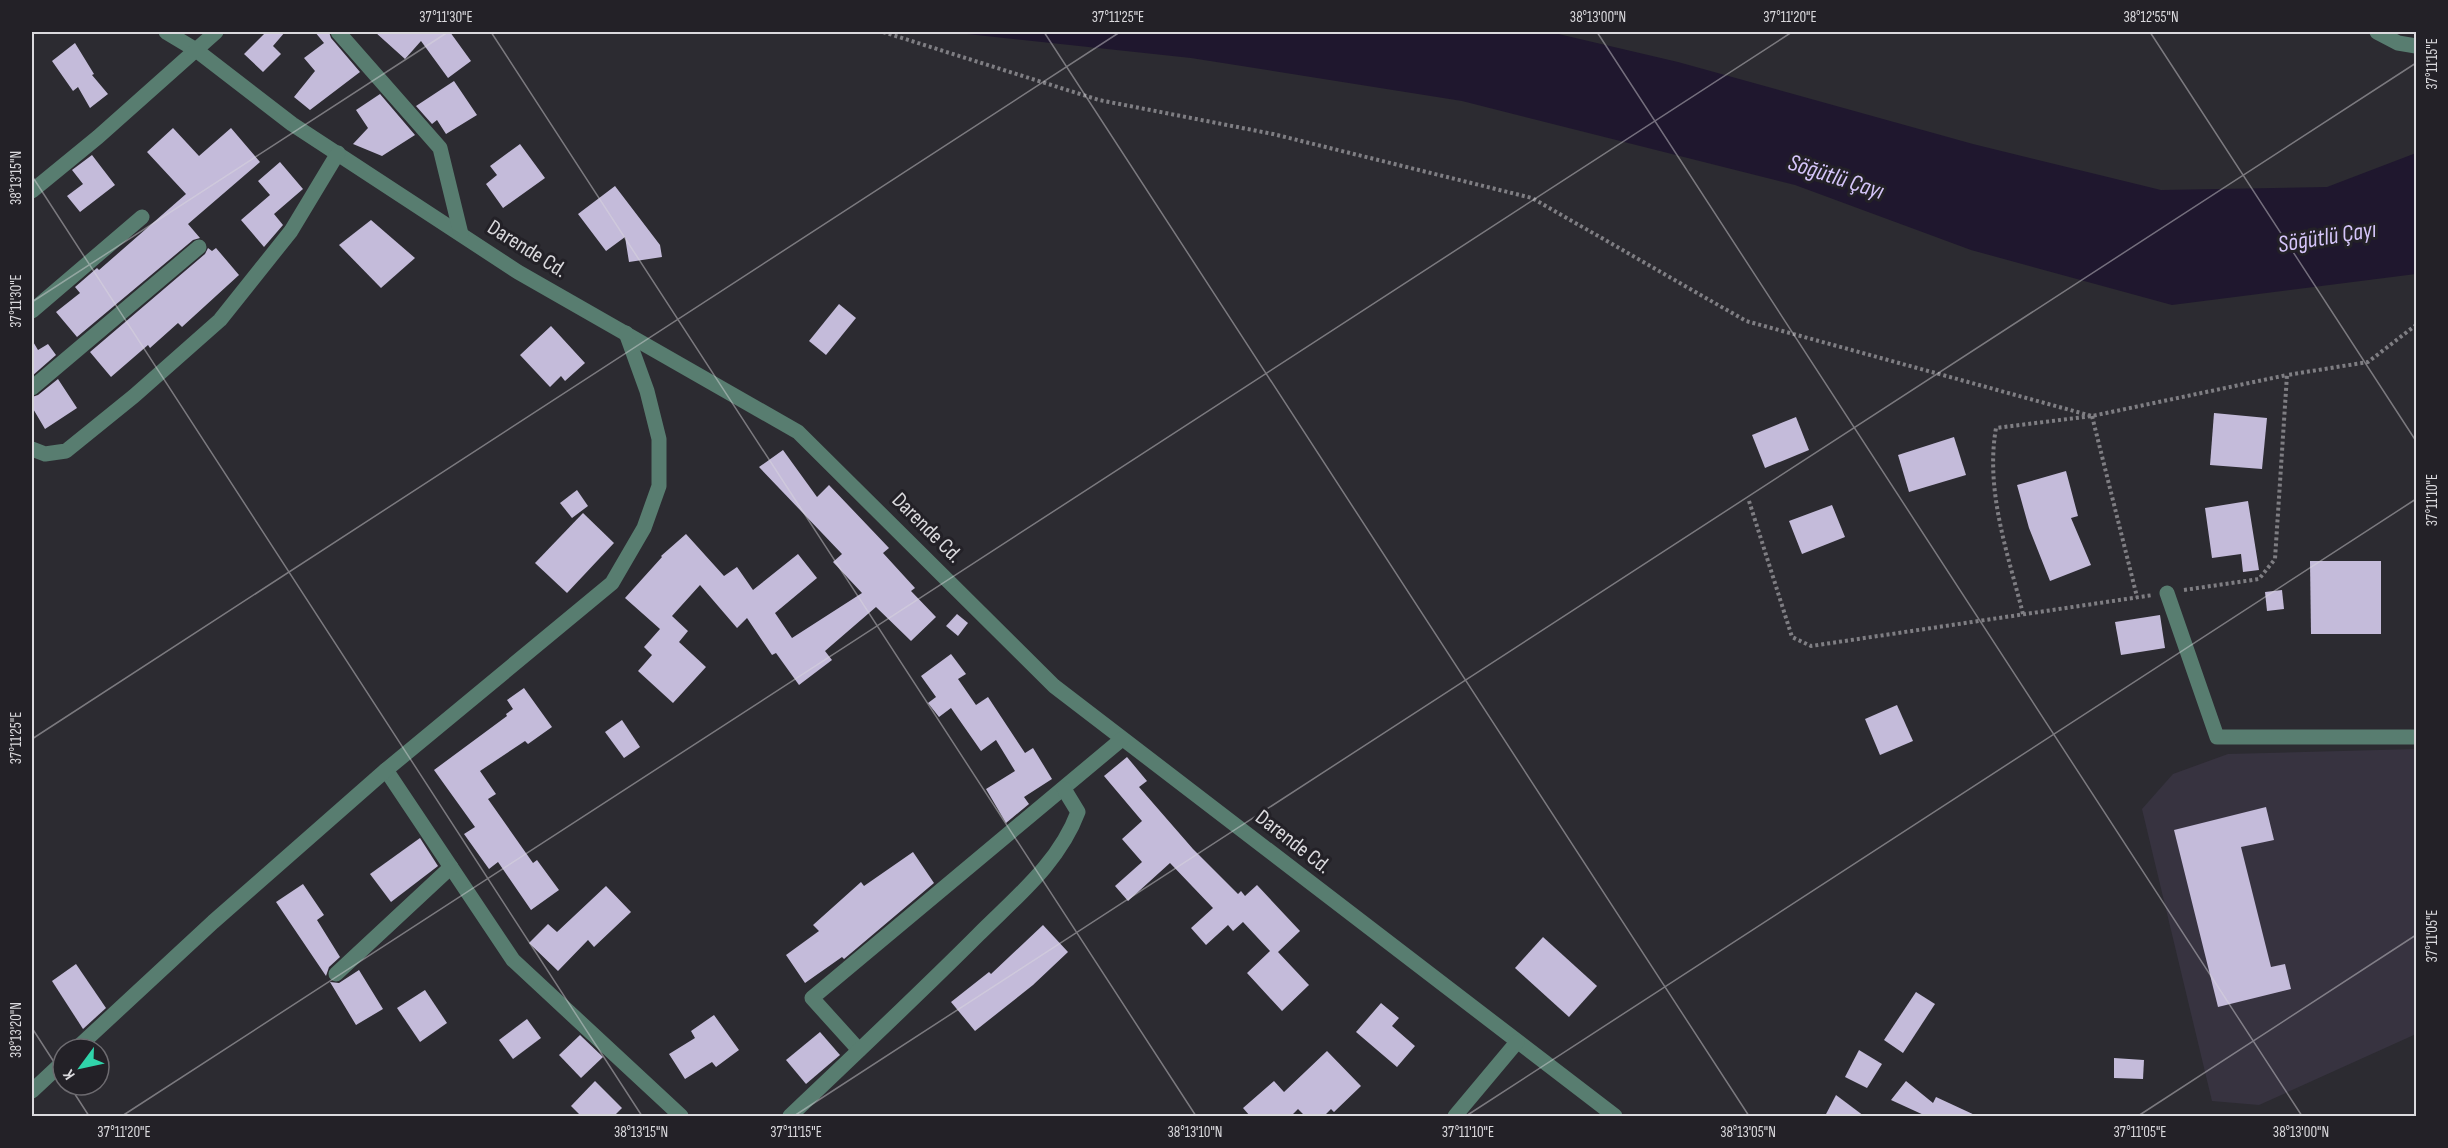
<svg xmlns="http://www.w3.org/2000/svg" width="2448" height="1148" viewBox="0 0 2448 1148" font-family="'Sofia Sans Condensed',sans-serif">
	<rect width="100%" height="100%" fill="#2c2b31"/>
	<polygon fill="#373340" points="2416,749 2416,1034 2259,1105 2212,1101 2142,809 2173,774 2228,754"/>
	<polygon fill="#1f172e" points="949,32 1550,32 1678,62 1973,144 2161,190 2327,187 2416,153 2416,274 2172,305 1971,250 1795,185 1462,101 1191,58"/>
	<g fill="#c4bbda">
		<polygon points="266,32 285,32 273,46 281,54 263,72 244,54"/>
		<polygon points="315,32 329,32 331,38 360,72 310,110 294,97 315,71 304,58 324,43"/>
		<polygon points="375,32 450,32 471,61 448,78 421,41 405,59"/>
		<polygon points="75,43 94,74 92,75 108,94 90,108 78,87 73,91 52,61"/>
		<polygon points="454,81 477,115 446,134 437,120 432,124 416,106"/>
		<polygon points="380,94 415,135 382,156 353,144 368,128 356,110"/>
		<polygon points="173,128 199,156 231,128 260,162 188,224 200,238 193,240 77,337 56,312 80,293 75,287 97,268 99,270 186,194 147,152"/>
		<polygon points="520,144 545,178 503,208 486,184 497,175 490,166"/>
		<polygon points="92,155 115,185 80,212 67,196 83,184 72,170"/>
		<polygon points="280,162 303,189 274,214 283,225 264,247 241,220 270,195 258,181"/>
		<polygon points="615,186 660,245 662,257 629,262 625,237 606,251 578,214"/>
		<polygon points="371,220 415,258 381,288 339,245"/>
		<polygon points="208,248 212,251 216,248 239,275 182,327 178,323 150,348 148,345 111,377 90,352 205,254"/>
		<polygon points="839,304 856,318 826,355 809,341"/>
		<polygon points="551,326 585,363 565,381 561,376 550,387 520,355"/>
		<polygon points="32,340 38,350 48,344 56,355 32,376"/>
		<polygon points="58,379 77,408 45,429 32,407 32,397 38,395"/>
		<polygon points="2214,413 2267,418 2262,469 2210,465"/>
		<polygon points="1796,417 1809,450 1765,468 1752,435"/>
		<polygon points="1954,437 1966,475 1909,492 1898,455"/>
		<polygon points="783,450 817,497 829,485 889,548 883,553 915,588 911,591 936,617 911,641 876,607 825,651 832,660 799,685 776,653 772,655 747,618 737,628 700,585 672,616 688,631 679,642 706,667 673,703 638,671 652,655 644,647 660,629 625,598 662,557 661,556 686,534 724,576 737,567 753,590 798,554 817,578 775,613 792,638 862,593 833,562 842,554 759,467"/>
		<polygon points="2066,471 2078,516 2071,518 2091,565 2050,581 2029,528 2017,485"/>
		<polygon points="577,490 588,506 572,518 560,503"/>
		<polygon points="2248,501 2259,570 2243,572 2241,554 2212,558 2205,508"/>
		<polygon points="1832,505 1845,537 1802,554 1789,521"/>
		<polygon points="583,513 614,543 567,593 535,563"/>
		<polygon points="2310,561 2381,561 2381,634 2311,634"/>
		<polygon points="2282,590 2284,609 2267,611 2265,592"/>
		<polygon points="957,614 968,623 958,636 946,626"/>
		<polygon points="2160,615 2165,648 2121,655 2115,622"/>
		<polygon points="951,654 966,674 958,679 976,705 988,697 1025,753 1033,748 1052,779 1024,797 1029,804 1006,823 986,789 1015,771 996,740 981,751 951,708 939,717 928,703 936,697 921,676"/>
		<polygon points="524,688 552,727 528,744 525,741 480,771 496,794 488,799 533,863 537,860 559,890 531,910 498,862 489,869 464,834 475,827 434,770 507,716 506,714 513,709 507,700"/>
		<polygon points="1897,705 1913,741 1880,755 1865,719"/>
		<polygon points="622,720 640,747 624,758 605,732"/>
		<polygon points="1127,757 1147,781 1139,787 1193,849 1238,894 1241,891 1245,896 1257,885 1300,931 1278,952 1309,985 1282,1011 1247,973 1270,951 1243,922 1233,931 1228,925 1206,945 1191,928 1213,908 1170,863 1128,901 1115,886 1142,862 1122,839 1142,821 1104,776"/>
		<polygon points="2266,807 2274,840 2241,847 2271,967 2285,964 2291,989 2218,1007 2174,830"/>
		<polygon points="420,838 438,866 391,902 370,874"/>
		<polygon points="913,852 934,883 844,959 842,957 805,983 786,955 819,931 813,925 861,882 864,886"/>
		<polygon points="303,884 324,915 317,920 340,957 329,967 326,976 276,902"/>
		<polygon points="606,886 631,912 594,947 588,940 558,971 529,943 548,924 557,932"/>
		<polygon points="1043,925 1068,952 1033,985 975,1031 951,1002 989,972 991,974"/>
		<polygon points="1543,937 1597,986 1569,1017 1515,968"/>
		<polygon points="76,964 106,1008 83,1029 52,981"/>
		<polygon points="359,970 383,1009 356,1025 330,982 339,983"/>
		<polygon points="425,990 447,1023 420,1042 397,1008"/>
		<polygon points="1916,992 1935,1004 1903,1053 1884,1040"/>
		<polygon points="1381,1003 1399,1018 1392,1026 1415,1046 1397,1067 1356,1032"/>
		<polygon points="714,1015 739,1050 716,1067 712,1062 685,1079 669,1054 695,1038 691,1031"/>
		<polygon points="527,1019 541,1038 513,1059 499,1040"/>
		<polygon points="820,1032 840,1055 806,1084 786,1060"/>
		<polygon points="580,1035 603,1057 581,1078 559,1055"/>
		<polygon points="1859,1050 1882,1064 1867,1088 1845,1077"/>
		<polygon points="1327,1051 1361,1086 1334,1112 1331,1109 1324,1116 1305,1116 1298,1109 1291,1116 1250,1116 1243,1108 1274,1081 1284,1092"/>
		<polygon points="2114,1058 2144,1060 2143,1079 2114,1078"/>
		<polygon points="595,1081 622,1108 614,1116 581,1116 571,1106"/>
		<polygon points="1906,1081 1933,1103 1936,1097 1977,1116 1926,1116 1891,1100"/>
		<polygon points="1836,1095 1864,1116 1825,1116"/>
	</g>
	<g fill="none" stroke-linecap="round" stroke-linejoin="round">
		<g stroke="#7f7e83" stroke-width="4" stroke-dasharray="3 3" stroke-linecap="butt">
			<polyline points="883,32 1099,100 1273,134 1532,198 1746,321 2092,416"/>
			<polyline points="2092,416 2137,597"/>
			<polyline points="1749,501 1792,637 1811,646 2153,595"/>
			<polyline points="2184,590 2259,579 2275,559 2287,375 2368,362 2416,325"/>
			<path d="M2023 614C2008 554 1985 491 1996 428L2092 416 2287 375"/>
		</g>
		<g stroke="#587d70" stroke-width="15">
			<polyline points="166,32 196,50 292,124 518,272 798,432 1054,686 1615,1116"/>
			<polyline points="338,32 440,148 461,234"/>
			<polyline points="2377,32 2398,43 2416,46"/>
			<polyline points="32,191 98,137 216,32"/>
			<polyline points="32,311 142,217"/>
			<polyline points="32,388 199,247"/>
			<polyline points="32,449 45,454 66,451 134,396 220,320 291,231 338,153"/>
			<polyline points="2167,593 2217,737 2416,737"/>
			<polyline points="386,770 513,960 681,1116"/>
			<polyline points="336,974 451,867"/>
			<polyline points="76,1049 213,922 386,770 612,583 644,528 659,486 659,439 647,391 626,333"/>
			<polyline points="859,1050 812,998 1122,739"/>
			<polyline points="32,1091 63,1062"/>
			<path d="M790 1116C853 1056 916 997 978 935 1016 897 1059 863 1078 812L1064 789"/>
			<polyline points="1455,1116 1517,1042"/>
		</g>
	</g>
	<path fill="none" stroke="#dbdade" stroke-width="1.5" stroke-opacity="0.45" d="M491 32 1196 1116M1044 32 1749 1116M1597 32 2302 1116M2150 32 2416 441M32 176 642 1116M32 302 448 32M32 739 1120 32M32 1028 63 1076M69 1085 89 1116M122 1116 1792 32M794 1116 2416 63M1466 1116 2416 499M2138 1116 2416 935"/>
	<g text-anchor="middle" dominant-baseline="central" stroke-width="6" stroke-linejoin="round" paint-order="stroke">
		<g font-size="22" fill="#dbdade" stroke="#232127">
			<text transform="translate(527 249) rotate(32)">Darende Cd.</text>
			<text transform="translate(927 528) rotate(45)">Darende Cd.</text>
			<text transform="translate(1293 842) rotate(38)">Darende Cd.</text>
		</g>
		<g font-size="24" font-style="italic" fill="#d5c5f9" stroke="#232127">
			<text transform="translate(1836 177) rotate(18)">Söğütlü Çayı</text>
			<text transform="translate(2327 237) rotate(-9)">Söğütlü Çayı</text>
		</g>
	</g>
	<rect width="2448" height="1148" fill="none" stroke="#232127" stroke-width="66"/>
	<g transform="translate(81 1067) rotate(237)"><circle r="28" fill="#232127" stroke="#6d6b70" stroke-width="1.5"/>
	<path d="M0-4.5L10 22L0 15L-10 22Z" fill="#30d4aa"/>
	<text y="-9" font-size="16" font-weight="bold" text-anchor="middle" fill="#dbdade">K</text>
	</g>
	<rect x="33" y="33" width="2382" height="1082" fill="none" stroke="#dbdade" stroke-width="2"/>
	<g font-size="15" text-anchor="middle" fill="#dbdade">
		<text x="446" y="22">37°11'30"E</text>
		<text x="1118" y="22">37°11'25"E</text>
		<text x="1598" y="22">38°13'00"N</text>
		<text x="1790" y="22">37°11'20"E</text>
		<text x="2151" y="22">38°12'55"N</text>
		<text transform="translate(2432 64) rotate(-90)" y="5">37°11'15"E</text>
		<text transform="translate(16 178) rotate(-90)" y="5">38°13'15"N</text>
		<text transform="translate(16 301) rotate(-90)" y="5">37°11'30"E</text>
		<text transform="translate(2432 500) rotate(-90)" y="5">37°11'10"E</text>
		<text transform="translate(16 738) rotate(-90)" y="5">37°11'25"E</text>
		<text transform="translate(2432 936) rotate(-90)" y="5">37°11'05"E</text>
		<text transform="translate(16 1030) rotate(-90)" y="5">38°13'20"N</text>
		<text x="124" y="1137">37°11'20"E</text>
		<text x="641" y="1137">38°13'15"N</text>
		<text x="796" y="1137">37°11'15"E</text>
		<text x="1195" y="1137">38°13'10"N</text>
		<text x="1468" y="1137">37°11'10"E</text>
		<text x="1748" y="1137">38°13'05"N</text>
		<text x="2140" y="1137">37°11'05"E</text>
		<text x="2301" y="1137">38°13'00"N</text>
	</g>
</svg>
